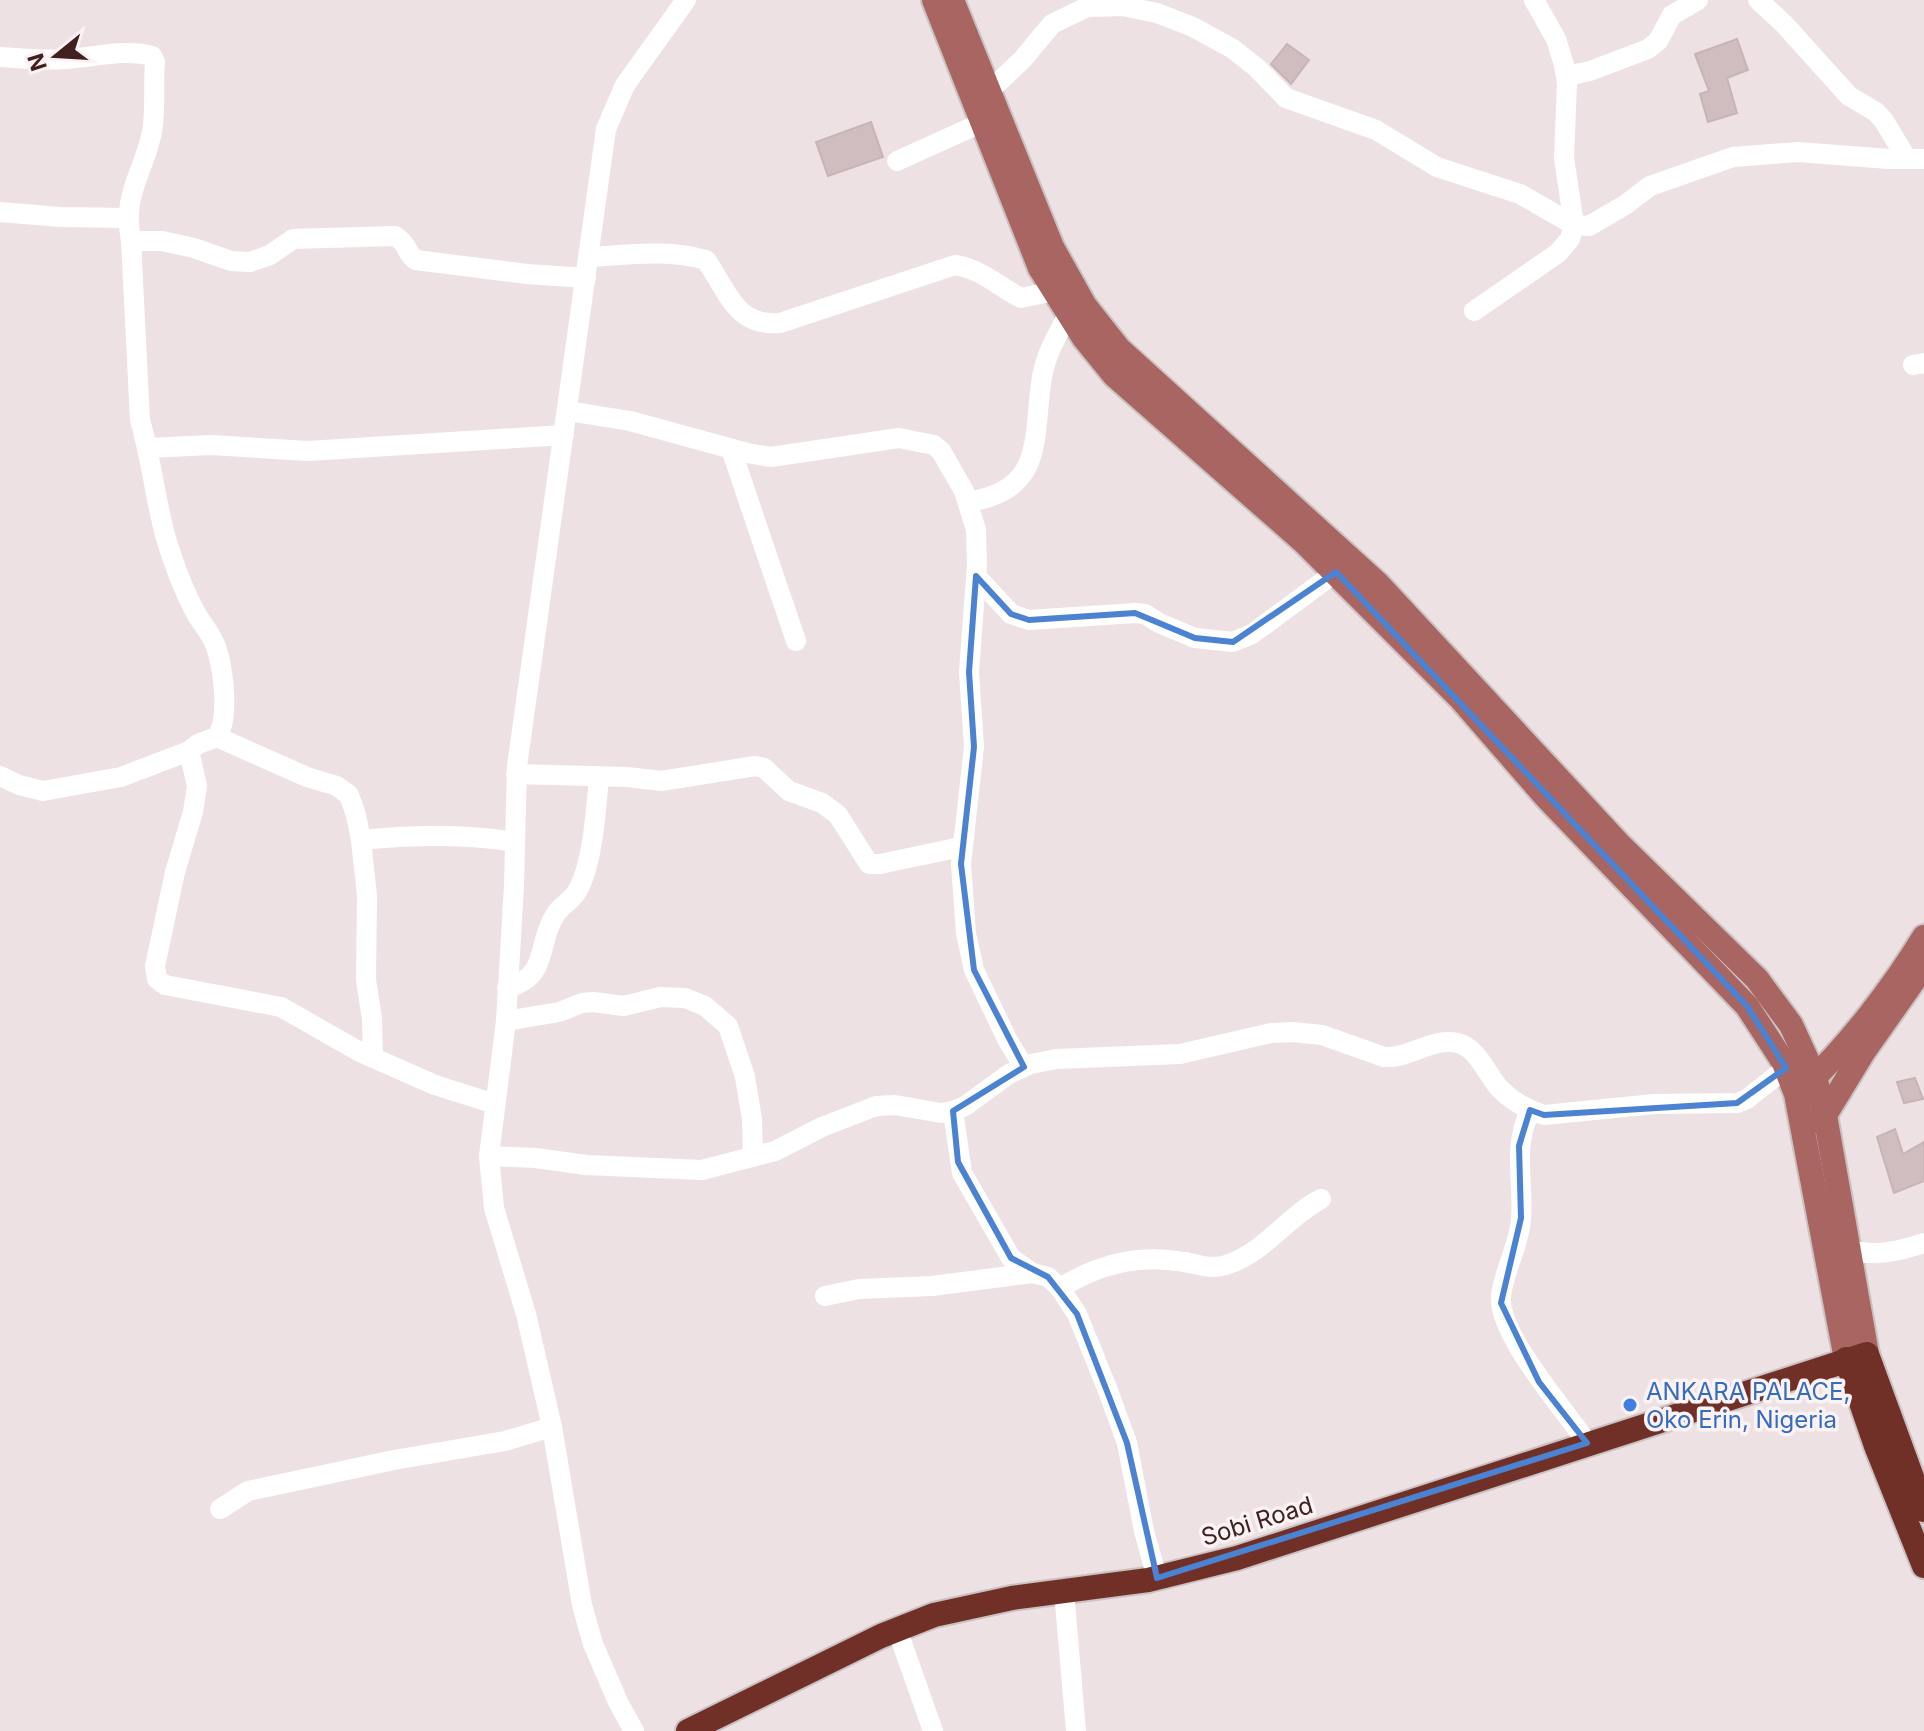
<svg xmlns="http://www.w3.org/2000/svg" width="1924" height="1731" viewBox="0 0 1924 1731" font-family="Inter,sans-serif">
	<rect width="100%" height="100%" fill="#eee1e3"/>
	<g fill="#cfbdc0" stroke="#c8b3b5" stroke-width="2">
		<polygon points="1737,39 1748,70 1727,78 1737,113 1708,122 1700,94 1709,91 1695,54"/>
		<polygon points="1287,44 1309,60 1291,84 1271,64"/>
		<polygon points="871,122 883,157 828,176 816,142"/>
		<polygon points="1915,1078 1923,1099 1904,1103 1897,1082"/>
		<polygon points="1895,1129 1903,1154 1924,1142 1924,1181 1894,1193 1877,1137"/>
	</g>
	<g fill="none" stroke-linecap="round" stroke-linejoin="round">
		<g stroke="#cac1c0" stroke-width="28">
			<g id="major">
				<polyline points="934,0 1040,268 1084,338 1114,375 1304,542 1460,698 1546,797 1747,1006 1784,1063 1796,1094 1846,1359"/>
				<polyline points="952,0 1052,247 1085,306 1119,349 1378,584 1618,843 1757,979 1791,1025 1815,1077 1825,1115 1867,1354"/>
				<path d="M1806 1085C1848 1047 1894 986 1924 937"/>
				<polyline points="1818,1121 1825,1115 1864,1051 1924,966"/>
			</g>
		</g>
		<g stroke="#cac1c0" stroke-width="28">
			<g id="highway">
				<polyline points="1846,1359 1876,1446 1924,1566"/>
				<polyline points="688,1731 881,1636 934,1615 1012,1598 1148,1580 1237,1558 1867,1354 1924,1510"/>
			</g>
		</g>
		<g stroke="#fff" stroke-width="20">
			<polyline points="1758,0 1784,24 1849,96 1876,112 1884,121 1907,159"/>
			<path d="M0 57C21 58 43 61 64 59 92 58 125 48 152 56L155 62C153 85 156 110 152 132 143 175 122 193 131 241L140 420C151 458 155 497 165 535 173 562 183 590 197 615 203 625 212 635 216 647 223 667 230 718 217 737L198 744 189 751 121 777 43 791 19 785 0 776"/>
			<polyline points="1566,76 1590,71 1648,49 1658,41 1672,15 1698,0"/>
			<polyline points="989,91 1022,60 1052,24 1087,7 1123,6 1157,13 1193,27 1233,49 1257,68 1286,98 1376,130 1437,167 1520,194 1574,225 1589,226 1625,205 1650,186 1733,157 1798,152 1889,159 1924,159"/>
			<polyline points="897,161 981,123"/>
			<polyline points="0,212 60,217 127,218"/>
			<path d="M131 241H162L194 248 231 261 250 262 270 255 293 239 395 236C410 245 405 253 416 260L527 274 586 278"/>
			<path d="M589 257C626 255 669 249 706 260 728 292 736 327 780 323L955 265C981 269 998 286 1021 298L1054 291"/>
			<polyline points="1474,311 1558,253 1570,239 1574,225 1564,158 1567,83 1564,65 1556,39 1534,0"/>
			<polyline points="1913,365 1924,363"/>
			<polyline points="568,411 630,421 747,453 771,457 899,438 934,445 941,451 964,491 976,530 977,565 969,672 974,747 961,864 966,933 974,970 1008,1041 1024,1067"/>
			<polyline points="148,448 211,445 308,451 564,435"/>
			<polyline points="731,449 796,641"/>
			<path d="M968 502C1047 490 1032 436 1042 377 1046 353 1058 334 1069 313"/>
			<polyline points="976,576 1011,614 1029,620 1135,613 1145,614 1159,623 1195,638 1233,642 1252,634 1336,572"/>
			<polyline points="217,737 307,777 337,786 349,795 356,815 361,840 367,896 366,980 372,1019 373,1058"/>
			<polyline points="189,751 197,786 193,812 175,872 155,966 157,979 165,985 281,1007 360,1052 435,1085 495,1104"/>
			<polyline points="516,774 627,777 661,781 755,766 764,768 789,791 822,803 838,815 869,864 880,864 961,847"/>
			<path d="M361 840C411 835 465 834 515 842"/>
			<path d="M507 988C550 976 536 945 555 915 560 906 571 901 576 893 593 867 596 808 599 777"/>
			<polyline points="506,1021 559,1012 582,1003 593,1002 624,1006 660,997 685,998 705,1006 728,1026 745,1077 752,1119 753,1157"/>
			<path d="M1530 1110C1512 1151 1524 1178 1521 1219 1519 1246 1504 1270 1501 1296 1497 1334 1567 1412 1587 1443"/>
			<polyline points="953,1111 962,1173 1011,1258 1032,1273"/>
			<path d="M489 1156 536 1158 586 1165 702 1170 775 1151 822 1127 876 1106 895 1105 941 1113 953 1111 965 1106 1009 1074 1031 1064 1056 1059 1180 1054 1271 1033 1293 1032 1322 1035 1384 1057C1409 1059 1432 1037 1458 1043 1478 1048 1487 1075 1500 1089 1512 1101 1528 1110 1544 1115L1654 1104 1737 1103 1747 1099 1786 1068"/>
			<path d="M1849 1250C1874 1257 1900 1251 1924 1243"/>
			<path d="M1060 1288C1099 1264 1138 1254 1184 1262 1198 1264 1211 1270 1226 1265 1265 1253 1286 1217 1321 1199"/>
			<polyline points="825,1296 859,1289 932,1286 1032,1273 1048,1277 1060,1288 1077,1314 1107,1388 1127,1443 1144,1531 1157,1578"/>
			<polyline points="220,1509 248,1491 394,1460 505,1441 552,1427"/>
			<polyline points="1064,1591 1076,1731"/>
			<polyline points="897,1629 933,1731"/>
			<polyline points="634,1731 618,1702 593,1644 582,1605 552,1427 526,1314 494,1208 489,1156 506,1021 514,886 517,766 606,129 625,85 686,0"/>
		</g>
		<use href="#major" stroke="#a86561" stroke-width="24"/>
		<use href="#highway" stroke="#703028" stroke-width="24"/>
	</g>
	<path fill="none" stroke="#4b83d2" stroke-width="6" stroke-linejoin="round" d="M1336 572 1747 1006 1786 1068 1737 1103 1544 1115 1530 1110 1519 1146 1521 1218 1501 1303 1539 1382 1587 1443 1157 1578 1127 1443 1077 1314 1048 1277 1011 1258 958 1162 953 1111 1024 1067 974 970 961 864 974 747 969 672 976 576 1011 614 1029 620 1135 613 1195 638 1233 642Z"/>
	<circle fill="#3f7fe0" stroke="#faf2f4" stroke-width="3" cx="1630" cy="1405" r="8"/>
	<g text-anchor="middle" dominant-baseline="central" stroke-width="7" stroke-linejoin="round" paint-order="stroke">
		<g font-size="24" fill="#366cbe" stroke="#faf2f4" text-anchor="start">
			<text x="1646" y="1391">ANKARA PALACE,<tspan x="1646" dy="28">Oko Erin, Nigeria</tspan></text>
		</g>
		<g font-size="24" fill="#41211f" stroke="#faf2f4">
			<text transform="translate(1257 1521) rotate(-17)">Sobi Road</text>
		</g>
	</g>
	<g transform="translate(56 56) rotate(252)" stroke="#faf2f4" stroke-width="6" paint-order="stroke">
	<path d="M0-6L14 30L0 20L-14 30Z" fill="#41211f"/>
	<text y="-12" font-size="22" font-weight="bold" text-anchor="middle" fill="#41211f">N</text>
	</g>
</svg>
